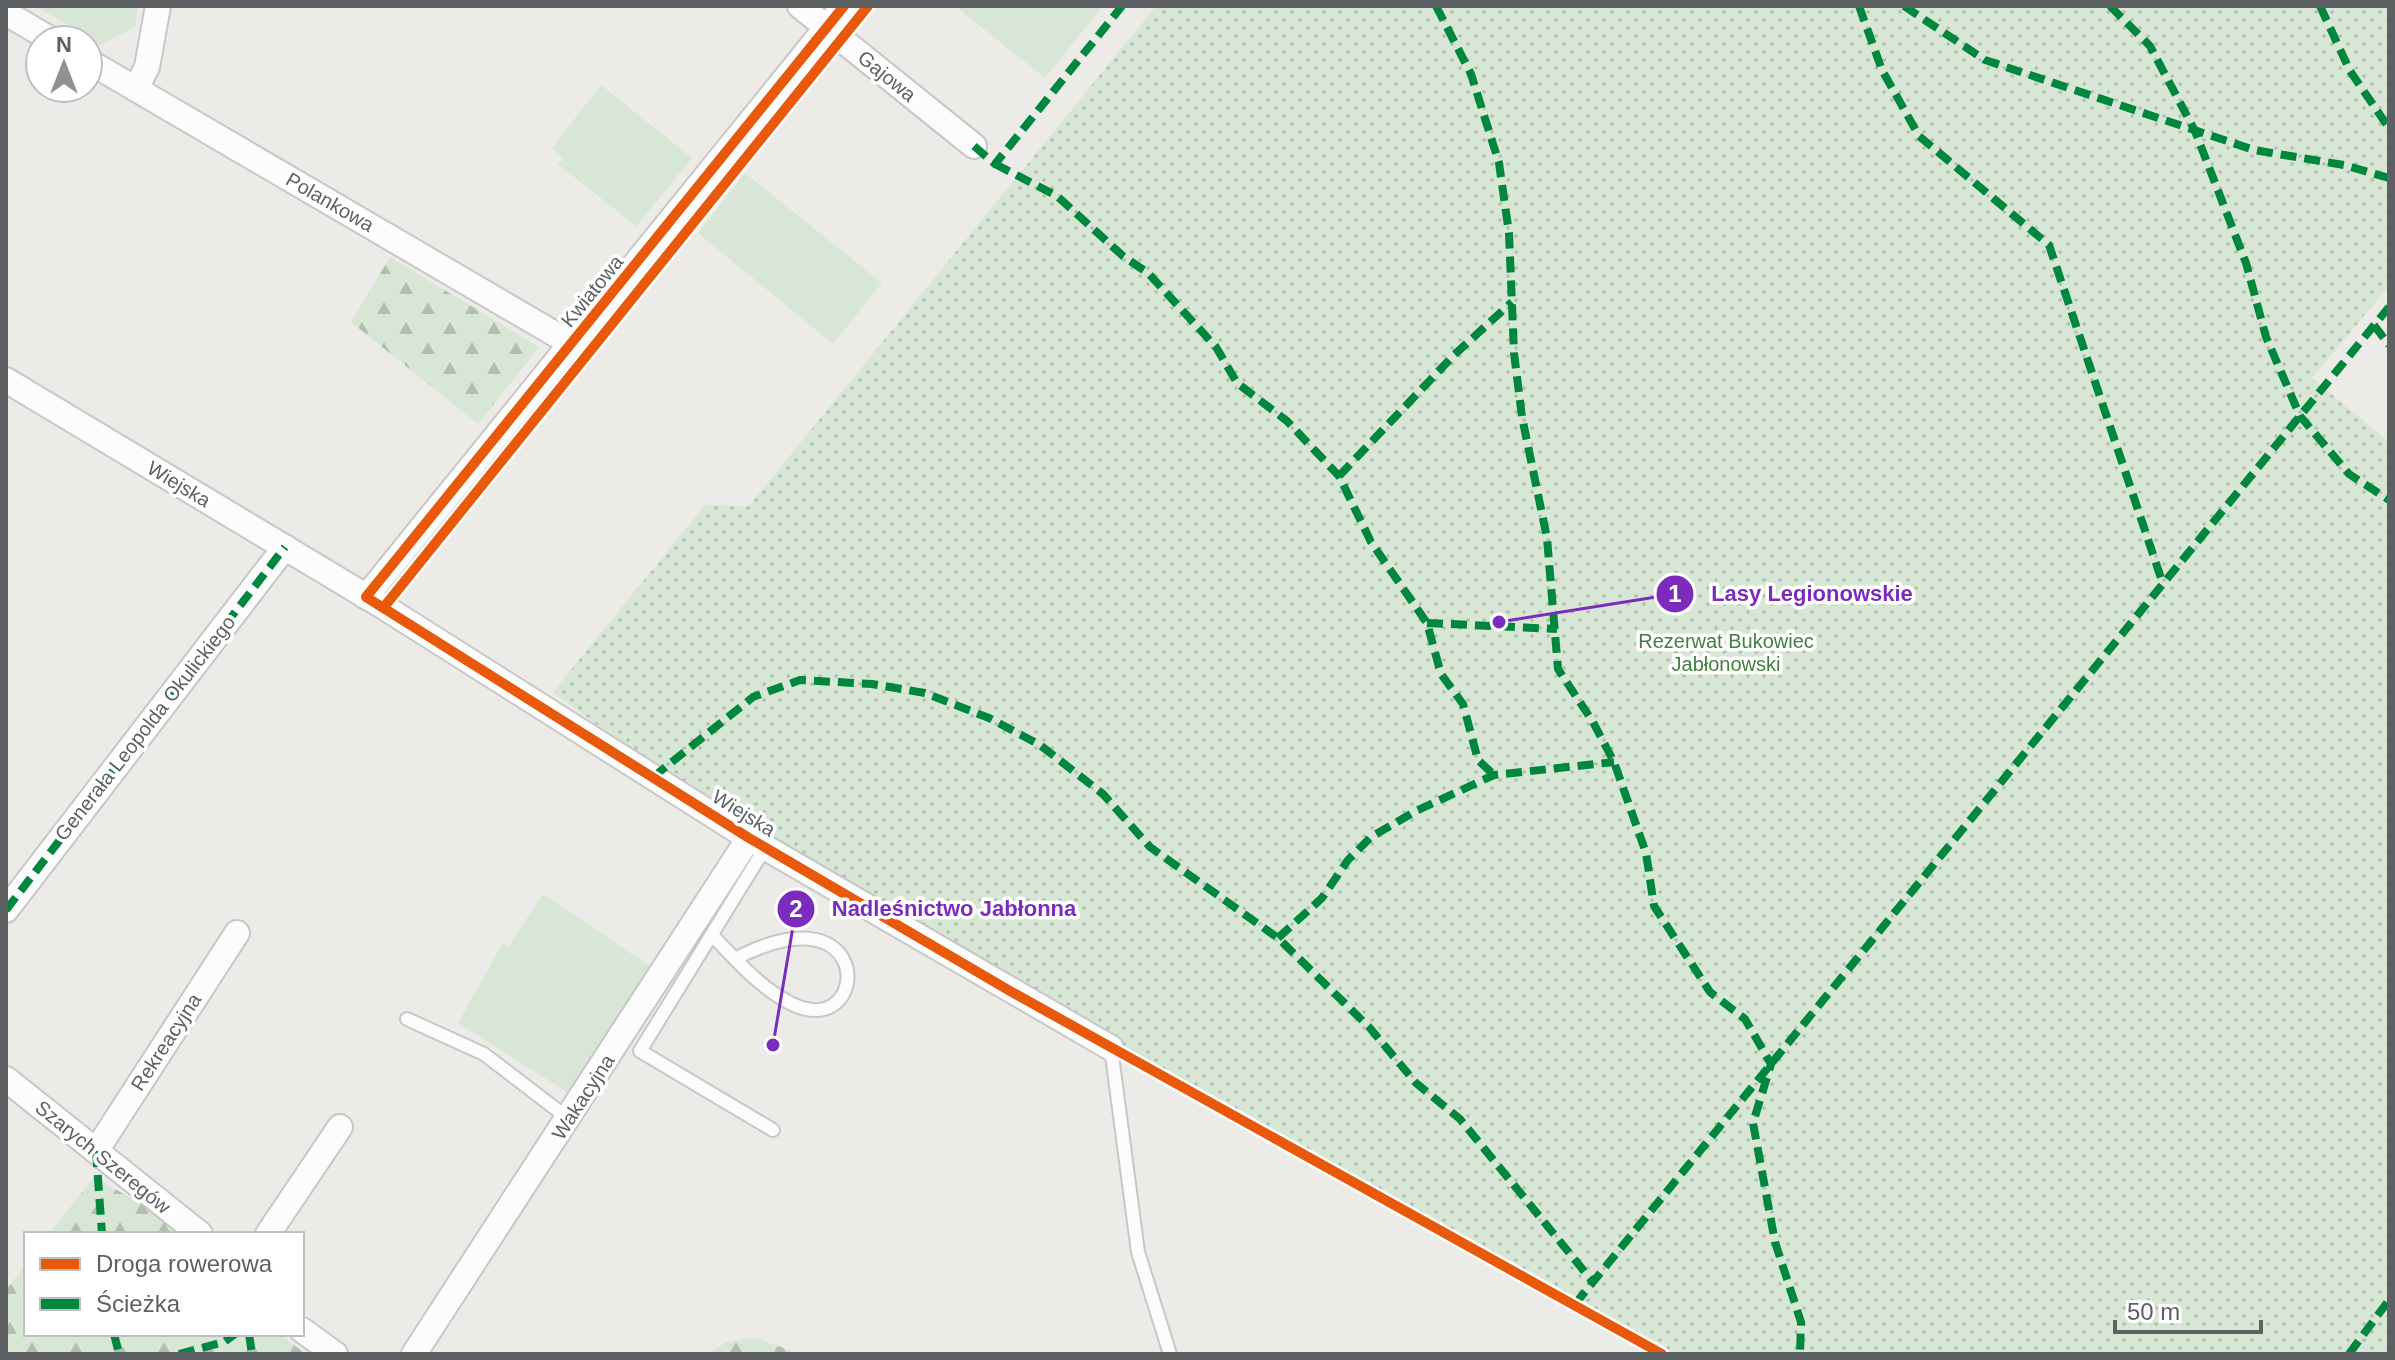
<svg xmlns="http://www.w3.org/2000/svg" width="2395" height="1360" viewBox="0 0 2395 1360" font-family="Helvetica,sans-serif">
	<defs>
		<pattern id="forest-firs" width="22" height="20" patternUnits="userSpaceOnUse" patternTransform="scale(2)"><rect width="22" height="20" fill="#d8e6d5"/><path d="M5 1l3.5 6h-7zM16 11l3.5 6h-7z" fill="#b2beb0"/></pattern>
		<pattern id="park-dots" width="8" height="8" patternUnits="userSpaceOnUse" patternTransform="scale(2)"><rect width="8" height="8" fill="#d8e6d5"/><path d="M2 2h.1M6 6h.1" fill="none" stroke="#b2beb0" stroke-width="1.8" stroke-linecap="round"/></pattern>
	</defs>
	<rect width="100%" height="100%" fill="#ecebe8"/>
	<g fill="#d8e6d5">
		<polygon points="36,6 138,6 135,27 100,45"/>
		<polygon points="955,6 1096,6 1100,9 1045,78"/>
		<polygon points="601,85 692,158 636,226 558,164 563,158 552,148"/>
		<polygon points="745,173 882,283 833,344 698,233"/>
		<polygon points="543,894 651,967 570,1094 458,1023 503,943 508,947"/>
	</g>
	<g fill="url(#forest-firs)">
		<polygon points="390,257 539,347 478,424 351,322"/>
		<polygon points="94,1177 171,1221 181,1234 49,1234"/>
		<polygon points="26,1264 26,1334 279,1334 306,1354 6,1354 6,1290"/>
		<polygon points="756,1338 795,1352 709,1354 726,1342"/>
	</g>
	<polygon fill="url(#park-dots)" points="1156,6 2389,6 2389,286 2312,378 2389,442 2389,1354 1663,1354 1318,1167 1231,1124 1131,1050 936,941 636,754 553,692 705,505 749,506"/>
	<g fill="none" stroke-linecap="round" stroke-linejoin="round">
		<g stroke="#c7c7c7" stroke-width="16">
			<g id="service">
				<polyline points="765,848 640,1051 773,1130"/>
				<path d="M712 935C736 960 761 989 792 1004 871 1042 877 884 735 959"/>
				<polyline points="407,1019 484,1054 569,1119"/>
				<polyline points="1111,1048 1138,1252 1170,1354"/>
			</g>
		</g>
		<g stroke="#c7c7c7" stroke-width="28">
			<g id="minor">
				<polyline points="800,6 974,146"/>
				<polyline points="6,13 52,40"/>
				<polyline points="88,61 572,344"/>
				<polyline points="136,89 147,67 158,6"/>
				<polyline points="6,380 384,607 749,838 1111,1048"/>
				<polyline points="366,597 844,6"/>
				<polyline points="6,910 285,547"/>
				<polyline points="6,1079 200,1234"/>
				<polyline points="96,1151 237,933"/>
				<polyline points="268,1234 340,1127"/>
				<polyline points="302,1330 335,1354"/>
				<polyline points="414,1354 749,838"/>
			</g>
		</g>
		<use href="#service" stroke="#fcfcfc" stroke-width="12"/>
		<use href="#minor" stroke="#fcfcfc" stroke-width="24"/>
		<g stroke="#00873e" stroke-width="8" stroke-dasharray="16 8" stroke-linecap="butt">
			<polyline points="1436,6 1471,74 1499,163 1509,233 1514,353 1522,417 1547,538 1558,669 1593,722 1614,762 1646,853 1654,906 1710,992 1745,1019 1771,1064 1753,1123 1775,1242 1801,1322 1800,1354"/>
			<polyline points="1859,6 1882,70 1919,136 2049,245 2163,584"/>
			<polyline points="1904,6 1985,60 2254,150 2344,165 2389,178"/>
			<polyline points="2110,6 2150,46 2195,131 2246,263 2266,337 2300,416 2349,474 2389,500"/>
			<polyline points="2320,6 2350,71 2389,128"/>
			<polyline points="974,146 995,164 1122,6"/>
			<polyline points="995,164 1057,196 1123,256 1148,273 1216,347 1237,383 1287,421 1339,476 1371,542 1427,623 1441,674 1463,704 1478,760 1494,775"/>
			<polyline points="2374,325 2389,345"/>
			<polyline points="1339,476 1454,355 1512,302"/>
			<polyline points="1427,623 1557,629"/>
			<polyline points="653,777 753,697 800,680 872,684 925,693 989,718 1040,745 1103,794 1150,847 1278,938 1369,1027 1416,1083 1460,1119 1593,1282"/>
			<polyline points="6,910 285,547"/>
			<polyline points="1278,938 1322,898 1348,860 1371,837 1416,811 1494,775 1614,762"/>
			<polyline points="96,1151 102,1234"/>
			<polyline points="1575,1304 2389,307"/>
			<polyline points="114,1334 119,1354"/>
			<polyline points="249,1334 252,1354"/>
			<polyline points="179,1354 224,1342 235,1334"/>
			<polyline points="2349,1354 2389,1300"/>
		</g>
		<g stroke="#fff" stroke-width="15">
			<g id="cycleway">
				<polyline points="844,6 366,597 749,838 1010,991 1662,1354"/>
				<polyline points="384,607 868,6"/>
			</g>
		</g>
		<use href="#cycleway" stroke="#e8590c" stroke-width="10"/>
	</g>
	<g text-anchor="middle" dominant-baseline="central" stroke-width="7" stroke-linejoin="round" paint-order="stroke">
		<g font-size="20" fill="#5e6164" stroke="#fff">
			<text transform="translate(887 76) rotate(39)">Gajowa</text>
			<text transform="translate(330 202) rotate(30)">Polankowa</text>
			<text transform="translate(592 291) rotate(-51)">Kwiatowa</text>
			<text transform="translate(179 484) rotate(31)">Wiejska</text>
			<text transform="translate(145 728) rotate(-52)">Generała Leopolda Okulickiego</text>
			<text transform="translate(744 813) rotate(32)">Wiejska</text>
			<text transform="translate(166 1042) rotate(-57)">Rekreacyjna</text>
			<text transform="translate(583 1097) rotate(-57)">Wakacyjna</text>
			<text transform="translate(103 1157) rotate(39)">Szarych Szeregów</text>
		</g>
		<g font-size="20" fill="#408141" stroke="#fff">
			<text x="1726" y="641">Rezerwat Bukowiec<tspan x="1726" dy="23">Jabłonowski</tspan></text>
		</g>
	</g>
	<path fill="none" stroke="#7b2cbf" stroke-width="3" d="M1499 622L1675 594M773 1045L796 909"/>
	<g fill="#7b2cbf" stroke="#fff" stroke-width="3">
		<circle cx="1499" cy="622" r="8"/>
		<circle cx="773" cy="1045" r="8"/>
		<circle cx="1675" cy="594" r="20"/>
		<circle cx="796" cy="909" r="20"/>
	</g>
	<g font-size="24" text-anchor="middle" font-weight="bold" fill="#fff">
		<text x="1675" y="602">1</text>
		<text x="796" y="917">2</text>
	</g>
	<g font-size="22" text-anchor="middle" font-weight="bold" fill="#7b2cbf" stroke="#fff" stroke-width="7" stroke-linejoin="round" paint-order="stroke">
		<text x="1812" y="601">Lasy Legionowskie</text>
		<text x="954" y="916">Nadleśnictwo Jabłonna</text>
	</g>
	<rect width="2395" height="1360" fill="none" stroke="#5e6164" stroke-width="16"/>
	<rect x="24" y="1232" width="280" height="104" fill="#ffffff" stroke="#bfc0c1" stroke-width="2"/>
	<rect x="40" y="1258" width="40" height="12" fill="#e8590c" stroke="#bfc0c1" stroke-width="2"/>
	<text x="96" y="1272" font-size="24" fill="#5e6164">Droga rowerowa</text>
	<rect x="40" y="1298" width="40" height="12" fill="#00873e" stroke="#bfc0c1" stroke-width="2"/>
	<text x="96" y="1312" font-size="24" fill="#5e6164">Ścieżka</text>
	<g transform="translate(64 64)"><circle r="38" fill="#ffffff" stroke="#bfc0c1" stroke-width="2"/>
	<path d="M0-6L14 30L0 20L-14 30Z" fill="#909192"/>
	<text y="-12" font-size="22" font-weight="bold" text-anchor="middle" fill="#5e6164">N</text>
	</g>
	<path d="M2115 1320v12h146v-12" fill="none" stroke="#5e6164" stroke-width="4"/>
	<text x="2127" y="1320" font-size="24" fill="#5e6164" stroke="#ffffff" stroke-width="6" paint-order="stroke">50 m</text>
</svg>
